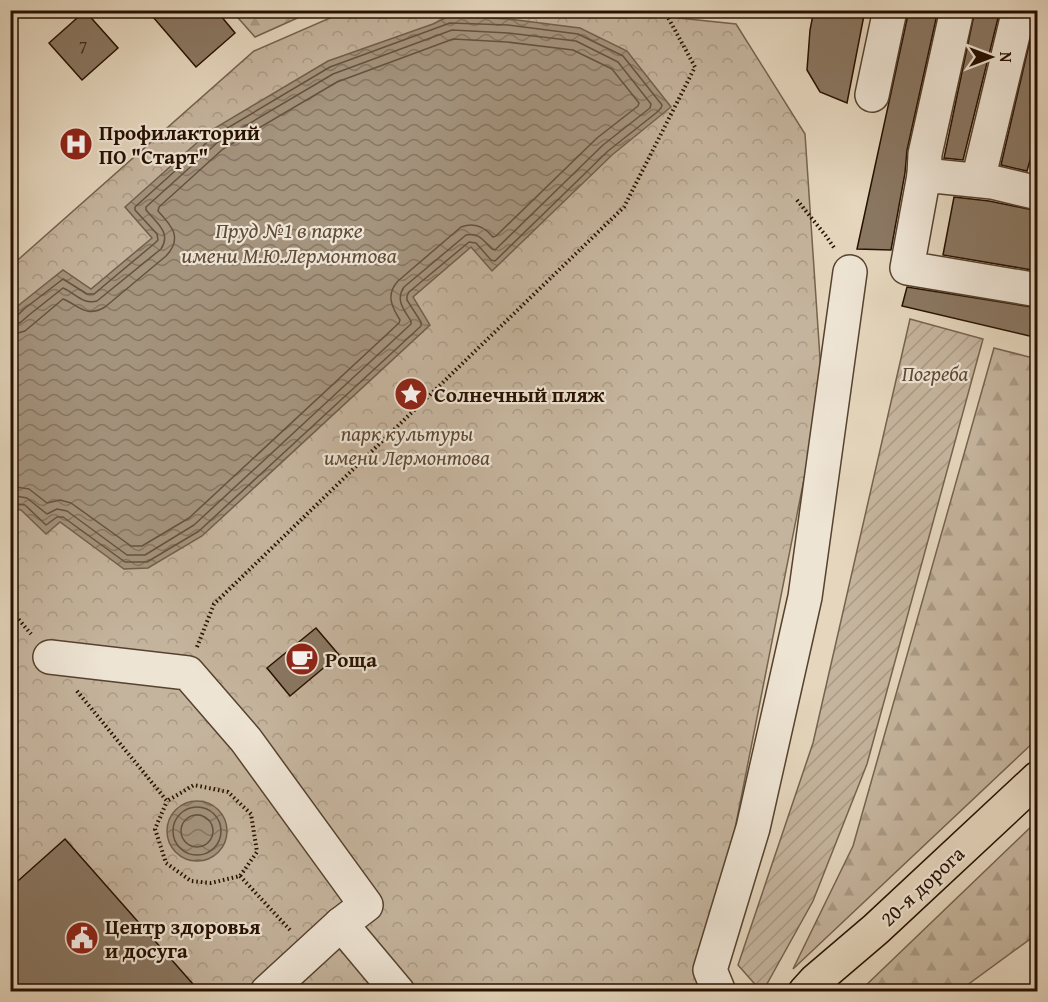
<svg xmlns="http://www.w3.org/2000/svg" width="1048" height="1002" viewBox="0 0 1048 1002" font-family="'Gentium Book Plus',serif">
	<defs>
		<pattern id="forest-firs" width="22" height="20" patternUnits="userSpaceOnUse" patternTransform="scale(1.5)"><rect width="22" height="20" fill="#c5b49d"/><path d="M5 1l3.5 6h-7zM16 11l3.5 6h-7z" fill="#a99a85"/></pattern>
		<pattern id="park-crowns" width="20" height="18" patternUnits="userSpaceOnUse" patternTransform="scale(1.5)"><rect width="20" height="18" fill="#c5b49d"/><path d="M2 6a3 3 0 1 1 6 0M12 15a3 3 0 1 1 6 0" fill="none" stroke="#a99a85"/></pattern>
		<pattern id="garden-furrows" width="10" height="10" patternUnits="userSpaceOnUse" patternTransform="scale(1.5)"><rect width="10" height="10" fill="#c5b49d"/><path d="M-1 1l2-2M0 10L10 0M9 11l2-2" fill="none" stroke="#a99a85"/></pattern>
		<pattern id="water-waves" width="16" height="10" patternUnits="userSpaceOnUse" patternTransform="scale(1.5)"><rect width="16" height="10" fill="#a4937d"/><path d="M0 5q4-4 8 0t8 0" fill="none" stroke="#867764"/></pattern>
	</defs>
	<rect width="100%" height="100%" fill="#e5d6bd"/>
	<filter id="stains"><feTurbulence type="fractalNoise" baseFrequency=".00333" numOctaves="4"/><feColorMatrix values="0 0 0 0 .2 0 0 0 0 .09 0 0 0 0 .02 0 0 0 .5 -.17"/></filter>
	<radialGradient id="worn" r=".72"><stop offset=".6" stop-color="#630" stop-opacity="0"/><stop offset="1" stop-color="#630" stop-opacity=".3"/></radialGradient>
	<g fill="url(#forest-firs)" stroke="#76624e" stroke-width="1.5">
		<polygon points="232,11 313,11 255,37"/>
		<polygon points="994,348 1037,359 1037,739 793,969 853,846"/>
		<polygon points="1037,821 1037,934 959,991 860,991"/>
	</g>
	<polygon fill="url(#park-crowns)" stroke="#76624e" stroke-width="1.5" points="602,10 736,24 805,134 822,388 703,991 11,992 11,266 254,51 346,11"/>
	<polygon fill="url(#garden-furrows)" stroke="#76624e" stroke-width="1.5" points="910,319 983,339 867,764 813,901 763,991 761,991 738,965 813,743"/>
	<g fill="url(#water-waves)" stroke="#725f4b" stroke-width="1.5">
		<polygon points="449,16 509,19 580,28 627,51 671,107 612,155 492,271 471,247 413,297 430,325 202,536 148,568 124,569 60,522 46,534 21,510 11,508 11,314 19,305 63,270 91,289 152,238 125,207 210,131 328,61 433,24"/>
		<circle cx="197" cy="831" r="30"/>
	</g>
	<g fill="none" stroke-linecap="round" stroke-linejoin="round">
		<g stroke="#66523e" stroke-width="1.5">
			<polyline points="10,318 17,316 24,309 63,279 87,294 94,294 155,243 158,240 157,234 135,210 135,207 214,136 330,67 450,23 508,25 578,34 623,56 662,105 661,108 656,113 608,151 495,261 491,260 476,243 469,242 409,292 407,296 407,300 421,322 421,326 199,531 147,562 125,562 63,517 57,517 46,525 25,505 10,503"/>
			<path d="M10 325H16L21 322 29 315 63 288C75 293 83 305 97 301L161 249C172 233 156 222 146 210V207L218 142 333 74 452 30 508 33 576 41 618 62 651 104 650 108 603 145 495 250 492 249C484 241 479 232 466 235L404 287C395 300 404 310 411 321V324L194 525 145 555H127L67 511 57 509 47 514 27 498 10 495"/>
			<path d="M10 334 18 333 25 331 63 299C80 306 86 318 105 307L166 256C183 238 172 226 158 211L159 207 223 149 337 82 453 39 507 42 573 50 612 69 639 103 638 106 597 138 496 236 493 237C484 226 474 222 461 227L398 281C386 294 391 306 400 320L399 323 189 518 142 546H131L71 503 60 500 47 503 29 489 10 486"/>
			<circle cx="197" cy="831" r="24"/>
			<circle cx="197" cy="831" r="16"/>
		</g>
	</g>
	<g fill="#8a7762" stroke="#271000" stroke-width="1.5">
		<polygon points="147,10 216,10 235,33 196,67"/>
		<polygon points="814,10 865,10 847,103 820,92 807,70 810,30"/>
		<polygon points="909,10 938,10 907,150 905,173 891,250 857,249"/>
		<polygon points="975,10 1000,10 963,160 944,158"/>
		<polygon points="1037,10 1038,10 1038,132 1027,171 1001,165"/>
		<polygon points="85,11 118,48 82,80 49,43"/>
		<polygon points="954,197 989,201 1038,211 1038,271 943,255"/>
		<polygon points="907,287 1038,308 1038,338 902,306"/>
		<polygon points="316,628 339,655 290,696 267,668"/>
		<polygon points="65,839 200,992 10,992 10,888"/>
	</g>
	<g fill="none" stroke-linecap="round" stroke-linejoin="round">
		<g stroke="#56422f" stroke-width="36">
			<g id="minor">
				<polyline points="872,95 890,10"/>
				<polyline points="924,175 925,154 957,10"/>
				<polyline points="978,180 1019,10"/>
				<polyline points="1038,193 992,182 924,175 907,268 1038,290"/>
				<polyline points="50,657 188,673 246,740 366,905 341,924 267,992"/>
				<polyline points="341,924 398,992"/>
				<polyline points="719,992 710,970 753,828 805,597 850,272"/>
			</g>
		</g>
		<g stroke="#271000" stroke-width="36">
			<polyline id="major" points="805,992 815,981 876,929 1038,778"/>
		</g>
		<g stroke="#271000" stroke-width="4" stroke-dasharray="1.5 3" stroke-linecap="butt">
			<polyline points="797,200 826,236 835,249"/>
			<polyline points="10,609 31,634"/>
			<polyline points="197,647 214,604 624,207 695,67 664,10"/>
			<polyline points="77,691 167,801 194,785 228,792 251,814 257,852 240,876 211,883 191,881 166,863 155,829 167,801"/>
			<polyline points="240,876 290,930"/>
		</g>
		<use href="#minor" stroke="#eee4d4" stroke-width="33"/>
		<use href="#major" stroke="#e5d6bd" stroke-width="33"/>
	</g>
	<defs>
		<g id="hospital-disc" transform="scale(1.725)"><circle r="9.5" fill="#8f2418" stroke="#eee4d4"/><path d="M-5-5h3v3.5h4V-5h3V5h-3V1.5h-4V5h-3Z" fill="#fff"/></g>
		<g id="sight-disc" transform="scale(1.725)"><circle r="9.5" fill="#8f2418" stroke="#eee4d4"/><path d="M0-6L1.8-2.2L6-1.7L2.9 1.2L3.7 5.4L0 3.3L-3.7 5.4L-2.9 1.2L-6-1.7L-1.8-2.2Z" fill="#fff"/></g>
		<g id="cafe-disc" transform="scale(1.725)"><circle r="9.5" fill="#8f2418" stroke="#eee4d4"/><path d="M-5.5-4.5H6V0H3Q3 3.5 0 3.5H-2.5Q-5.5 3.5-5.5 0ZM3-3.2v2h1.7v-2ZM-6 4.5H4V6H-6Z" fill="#fff"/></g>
		<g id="civic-disc" transform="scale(1.725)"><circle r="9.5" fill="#8f2418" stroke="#eee4d4"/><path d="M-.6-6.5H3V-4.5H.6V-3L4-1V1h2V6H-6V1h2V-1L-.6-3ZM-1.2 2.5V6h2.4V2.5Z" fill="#fff"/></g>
	</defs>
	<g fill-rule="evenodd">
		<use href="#hospital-disc" x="76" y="144"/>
		<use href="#sight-disc" x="411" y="394"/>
		<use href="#cafe-disc" x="302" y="659"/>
		<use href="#civic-disc" x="82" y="938"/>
	</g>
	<g text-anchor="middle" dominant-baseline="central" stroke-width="4.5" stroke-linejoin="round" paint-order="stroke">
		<g font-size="18" fill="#402a18">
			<text x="83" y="46">7</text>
		</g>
		<g font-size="21" font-weight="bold" fill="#271000" stroke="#eee4d4" text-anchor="start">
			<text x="99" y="132">Профилакторий<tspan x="99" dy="24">ПО "Старт"</tspan></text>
			<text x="434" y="394">Солнечный пляж</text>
			<text x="325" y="659">Роща</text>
			<text x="105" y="926">Центр здоровья<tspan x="105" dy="24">и досуга</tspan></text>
		</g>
		<g font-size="21" font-style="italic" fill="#5e4937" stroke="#eee4d4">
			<text x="935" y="373">Погреба</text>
			<text x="407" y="433">парк культуры<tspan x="407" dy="24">имени Лермонтова</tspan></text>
		</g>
		<g font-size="21" fill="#271000" stroke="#eee4d4">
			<text transform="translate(922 886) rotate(-43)">20-я дорога</text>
		</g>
		<g font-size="22" font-style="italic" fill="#5f4b38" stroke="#eee4d4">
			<text x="289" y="230">Пруд №1 в парке<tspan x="289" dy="25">имени М.Ю.Лермонтова</tspan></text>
		</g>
	</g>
	<rect width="1048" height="1002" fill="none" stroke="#e5d6bd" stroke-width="36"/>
	<rect x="12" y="12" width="1024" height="978" fill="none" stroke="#271000" stroke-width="3"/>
	<rect x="18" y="18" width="1012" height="966" fill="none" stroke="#271000" stroke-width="1.5"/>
	<g transform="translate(991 57) rotate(90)" stroke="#eee4d4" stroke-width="4.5" paint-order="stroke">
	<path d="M0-4.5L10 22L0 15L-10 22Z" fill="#271000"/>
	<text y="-9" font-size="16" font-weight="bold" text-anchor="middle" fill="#271000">N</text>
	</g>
	<rect width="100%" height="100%" filter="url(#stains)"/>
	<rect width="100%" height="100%" fill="url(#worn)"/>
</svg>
